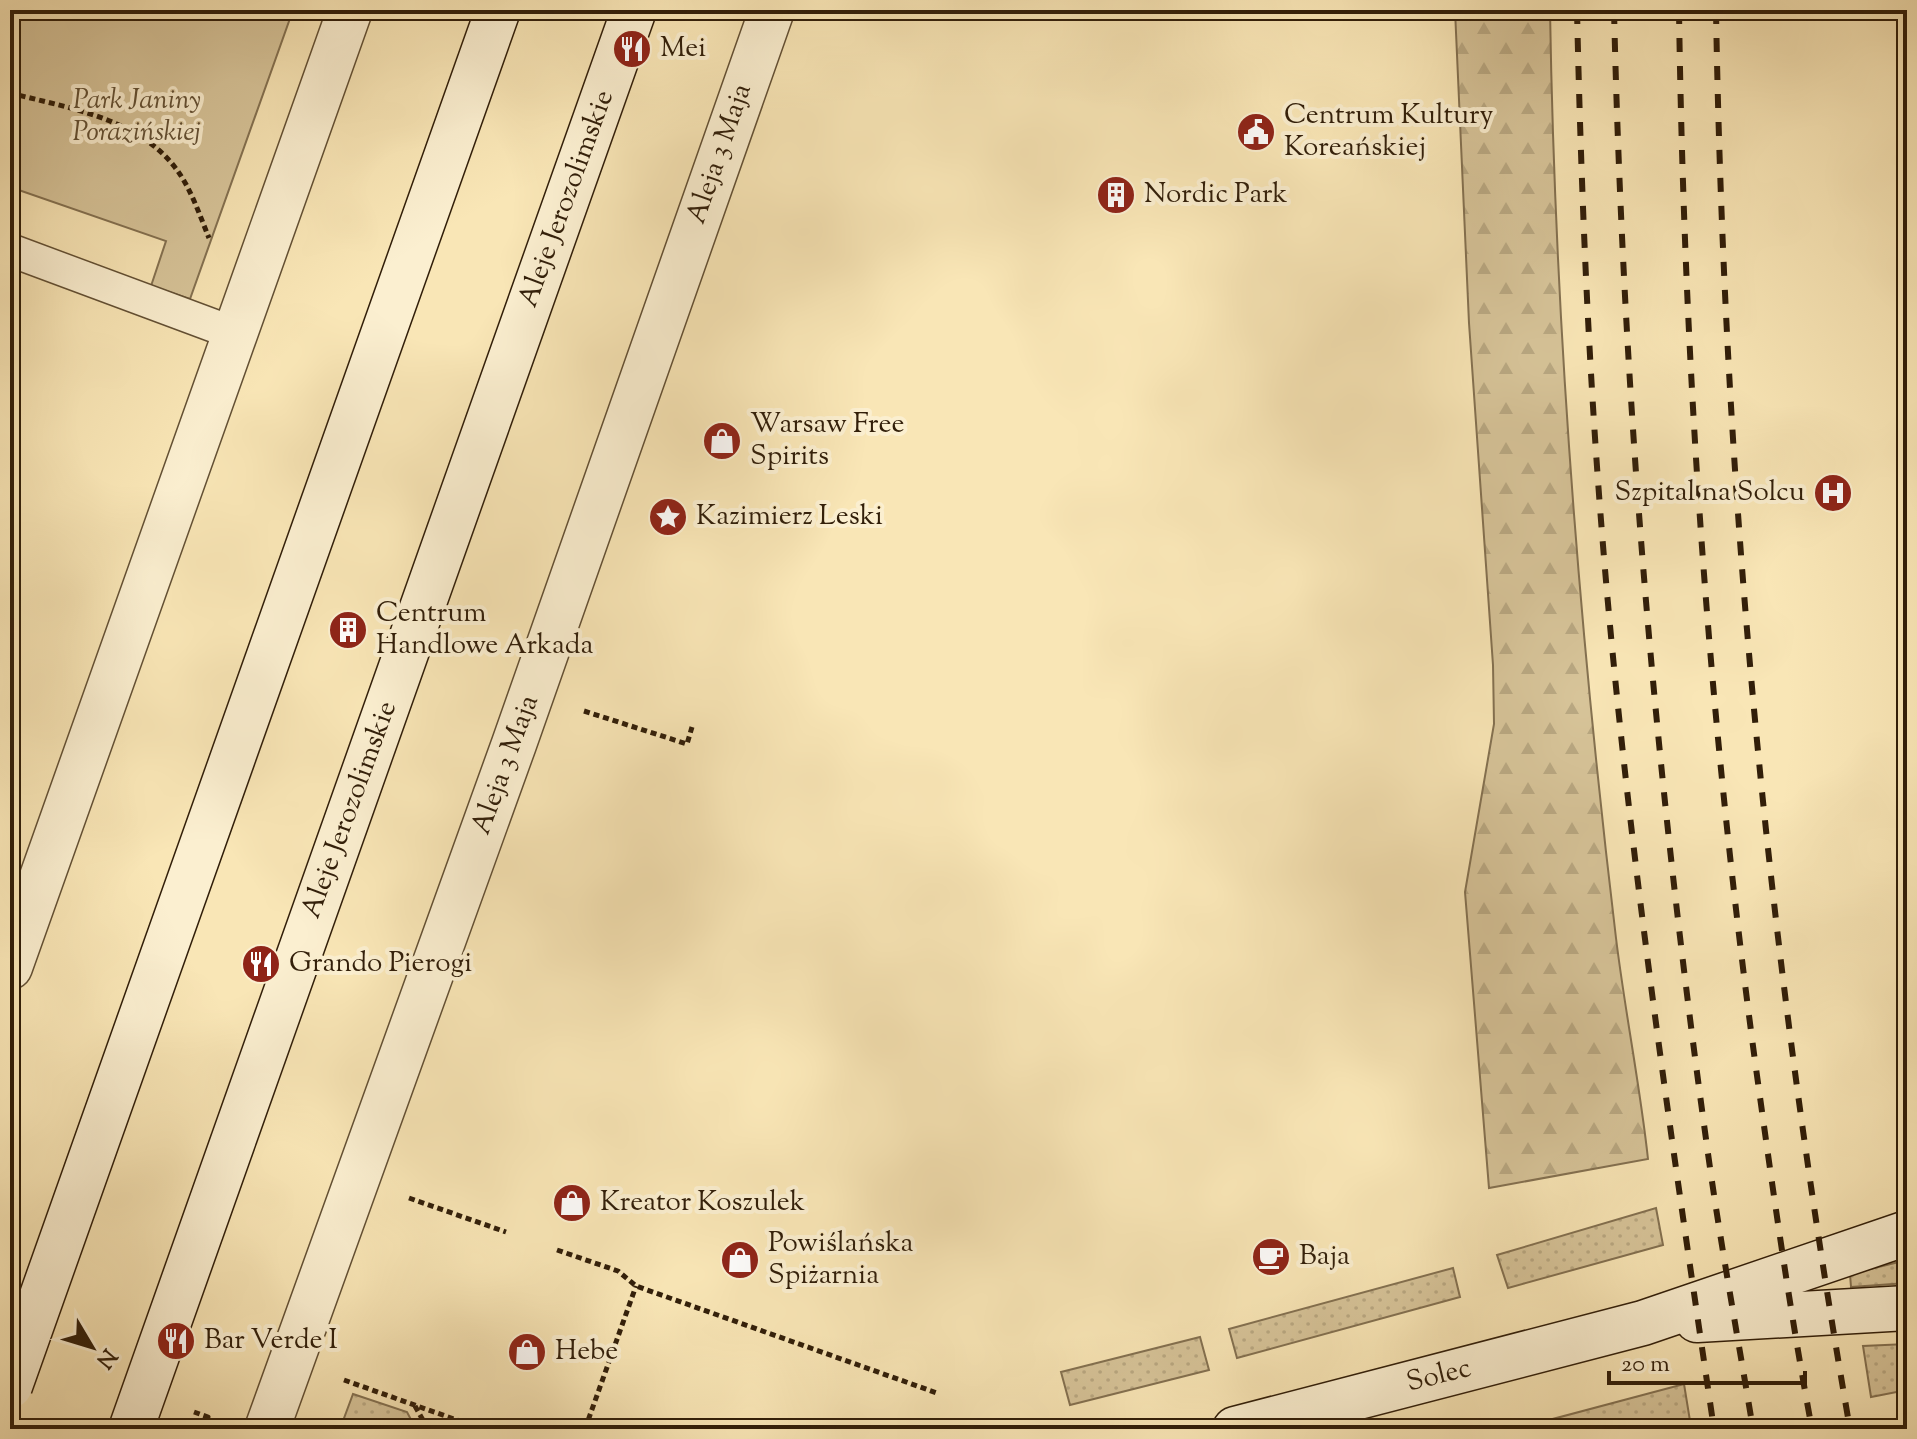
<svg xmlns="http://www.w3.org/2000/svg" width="1917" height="1439" viewBox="0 0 1917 1439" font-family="'Sorts Mill Goudy',serif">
	<defs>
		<pattern id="grass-dots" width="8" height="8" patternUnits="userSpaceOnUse" patternTransform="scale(2)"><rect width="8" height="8" fill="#d7c499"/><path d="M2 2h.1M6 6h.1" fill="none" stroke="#b9a882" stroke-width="1.8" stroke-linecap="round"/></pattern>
		<pattern id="forest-firs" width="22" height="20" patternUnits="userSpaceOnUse" patternTransform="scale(2)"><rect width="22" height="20" fill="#d7c499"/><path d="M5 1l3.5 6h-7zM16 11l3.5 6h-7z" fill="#b9a882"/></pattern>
	</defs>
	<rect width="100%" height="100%" fill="#f9e6b6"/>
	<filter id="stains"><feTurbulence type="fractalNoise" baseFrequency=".0025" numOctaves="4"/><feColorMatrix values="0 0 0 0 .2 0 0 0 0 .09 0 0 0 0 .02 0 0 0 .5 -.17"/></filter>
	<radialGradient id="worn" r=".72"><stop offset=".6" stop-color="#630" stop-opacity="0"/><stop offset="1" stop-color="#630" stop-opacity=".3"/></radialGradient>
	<g fill="url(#grass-dots)" stroke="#847151" stroke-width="2">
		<polygon points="1656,1208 1663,1245 1508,1288 1497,1255"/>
		<polygon points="1907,1260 1907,1283 1851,1287 1850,1274"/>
		<polygon points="1453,1268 1460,1297 1237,1358 1229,1329"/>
		<polygon points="1200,1337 1209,1370 1070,1405 1061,1372"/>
		<polygon points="1907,1344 1907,1390 1871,1397 1863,1346"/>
		<polygon points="1684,1384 1691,1427 1515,1429"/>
		<polygon points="353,1394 407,1412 416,1429 340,1429"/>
	</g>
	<path fill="url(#forest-firs)" stroke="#847151" stroke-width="2" d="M1455 10H1550C1555 320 1579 630 1616 938 1625 1012 1640 1085 1648 1159L1489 1188 1465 892 1494 724 1493 665 1469 323Z"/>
	<polygon fill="#d7c499" stroke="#847151" stroke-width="2" points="10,10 293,10 190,299 151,286 166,241 10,187"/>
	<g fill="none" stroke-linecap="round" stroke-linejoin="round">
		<g stroke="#635034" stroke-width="35">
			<polyline id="lane" points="10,250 236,334"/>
		</g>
		<g stroke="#635034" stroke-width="47">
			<g id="street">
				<polyline points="10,967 350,10"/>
				<polyline points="267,1429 514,744 772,10"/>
			</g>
		</g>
		<g stroke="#311e09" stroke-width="47">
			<g id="secondary">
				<polyline points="1697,1320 1907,1308"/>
				<polyline points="1235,1429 1643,1323 1907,1233"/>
			</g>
		</g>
		<g stroke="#311e09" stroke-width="5" stroke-dasharray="6 4" stroke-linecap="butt">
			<path d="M10 93C68 108 139 118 177 170 191 189 200 216 209 238"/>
			<polyline points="584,711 687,744 692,727"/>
			<polyline points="409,1198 506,1232"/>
			<polyline points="557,1250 618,1271 636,1286 937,1393"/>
			<polyline points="344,1380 482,1429"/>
			<polyline points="415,1406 428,1429"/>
			<polyline points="194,1412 208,1417 204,1429"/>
			<polyline points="585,1429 636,1286"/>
		</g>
		<use href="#lane" stroke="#fbefd0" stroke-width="32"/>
		<use href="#street" stroke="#fbefd0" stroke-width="44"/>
		<use href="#secondary" stroke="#fbefd0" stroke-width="44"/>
		<g stroke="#311e09" stroke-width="6" stroke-dasharray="14 14" stroke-linecap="butt">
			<path d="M1577 10C1581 185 1588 359 1602 533 1626 833 1670 1131 1714 1429"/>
			<path d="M1614 10C1623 388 1654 764 1706 1139 1719 1236 1737 1332 1753 1429"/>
			<path d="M1679 10C1684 362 1708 712 1755 1061 1772 1184 1789 1307 1812 1429"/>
			<path d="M1716 10C1724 487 1768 960 1850 1429"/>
		</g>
		<g stroke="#311e09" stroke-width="47" stroke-linecap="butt">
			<g id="secondary-bridge">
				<polyline points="10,1386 498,10"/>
				<polyline points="131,1429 634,10"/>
			</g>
		</g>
		<use href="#secondary-bridge" stroke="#fbefd0" stroke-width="44"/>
	</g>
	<defs>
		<g id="restaurant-disc" transform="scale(2)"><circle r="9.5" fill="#8f2418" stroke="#fbefd0"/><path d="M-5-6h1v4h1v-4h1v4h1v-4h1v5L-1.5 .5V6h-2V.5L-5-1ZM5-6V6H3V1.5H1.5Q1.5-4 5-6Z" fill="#fff"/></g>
		<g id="civic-disc" transform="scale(2)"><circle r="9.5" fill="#8f2418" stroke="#fbefd0"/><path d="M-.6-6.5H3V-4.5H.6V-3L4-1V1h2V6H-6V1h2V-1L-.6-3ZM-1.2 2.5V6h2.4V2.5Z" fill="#fff"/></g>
		<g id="building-disc" transform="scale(2)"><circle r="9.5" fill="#8f2418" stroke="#fbefd0"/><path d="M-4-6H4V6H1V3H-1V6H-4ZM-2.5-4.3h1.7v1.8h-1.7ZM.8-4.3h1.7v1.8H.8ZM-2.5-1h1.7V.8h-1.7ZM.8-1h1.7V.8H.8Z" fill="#fff"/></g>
		<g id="shop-disc" transform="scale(2)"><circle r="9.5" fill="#8f2418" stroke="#fbefd0"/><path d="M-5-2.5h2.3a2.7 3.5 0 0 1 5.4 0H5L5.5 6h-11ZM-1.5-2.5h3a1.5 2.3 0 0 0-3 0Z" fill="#fff"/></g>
		<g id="hospital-disc" transform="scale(2)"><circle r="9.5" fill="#8f2418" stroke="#fbefd0"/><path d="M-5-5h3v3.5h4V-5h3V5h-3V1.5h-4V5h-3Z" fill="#fff"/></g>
		<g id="sight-disc" transform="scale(2)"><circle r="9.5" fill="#8f2418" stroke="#fbefd0"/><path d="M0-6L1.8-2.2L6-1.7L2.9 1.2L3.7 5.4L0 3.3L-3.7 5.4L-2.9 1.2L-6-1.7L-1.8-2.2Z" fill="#fff"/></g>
		<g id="cafe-disc" transform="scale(2)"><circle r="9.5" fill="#8f2418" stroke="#fbefd0"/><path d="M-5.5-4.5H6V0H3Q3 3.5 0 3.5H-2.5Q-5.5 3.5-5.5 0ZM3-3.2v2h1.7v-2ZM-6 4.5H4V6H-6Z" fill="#fff"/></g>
	</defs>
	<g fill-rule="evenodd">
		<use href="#restaurant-disc" x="632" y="49"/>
		<use href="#civic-disc" x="1256" y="132"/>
		<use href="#building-disc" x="1116" y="195"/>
		<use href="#shop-disc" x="722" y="441"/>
		<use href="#hospital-disc" x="1833" y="493"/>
		<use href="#sight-disc" x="668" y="517"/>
		<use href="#building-disc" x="348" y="630"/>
		<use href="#restaurant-disc" x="261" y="964"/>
		<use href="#shop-disc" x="572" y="1203"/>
		<use href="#cafe-disc" x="1271" y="1257"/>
		<use href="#shop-disc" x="740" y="1260"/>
		<use href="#restaurant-disc" x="176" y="1341"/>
		<use href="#shop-disc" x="527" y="1352"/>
	</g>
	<g text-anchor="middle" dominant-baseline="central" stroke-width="8" stroke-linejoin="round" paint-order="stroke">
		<g font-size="28" fill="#311e09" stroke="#fbefd0" text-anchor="start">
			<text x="660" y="49">Mei</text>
			<text x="1284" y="116">Centrum Kultury<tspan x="1284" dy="32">Koreańskiej</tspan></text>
			<text x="1144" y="195">Nordic Park</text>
			<text x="750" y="425">Warsaw Free<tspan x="750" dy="32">Spirits</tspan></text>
			<text x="1805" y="493" text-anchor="end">Szpital na Solcu</text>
			<text x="696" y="517">Kazimierz Leski</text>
			<text x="376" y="614">Centrum<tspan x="376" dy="32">Handlowe Arkada</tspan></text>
			<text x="289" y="964">Grando Pierogi</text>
			<text x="600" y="1203">Kreator Koszulek</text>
			<text x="768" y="1244">Powiślańska<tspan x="768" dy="32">Spiżarnia</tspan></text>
			<text x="1299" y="1257">Baja</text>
			<text x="204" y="1341">Bar Verde I</text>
			<text x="555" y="1352">Hebe</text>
		</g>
		<g font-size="28" font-style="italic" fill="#635034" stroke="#fbefd0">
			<text x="137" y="101">Park Janiny<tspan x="137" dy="32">Porazińskiej</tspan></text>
		</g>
		<g font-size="28" fill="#311e09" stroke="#fbefd0">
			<text transform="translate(720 154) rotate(-71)">Aleja 3 Maja</text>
			<text transform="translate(567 199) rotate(-70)">Aleje Jerozolimskie</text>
			<text transform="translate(506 765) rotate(-70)">Aleja 3 Maja</text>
			<text transform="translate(350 810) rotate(-70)">Aleje Jerozolimskie</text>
			<text transform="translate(1439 1376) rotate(-14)">Solec</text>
		</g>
	</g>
	<rect width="1917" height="1439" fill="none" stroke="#f9e6b6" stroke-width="40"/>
	<rect x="12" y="12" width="1893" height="1415" fill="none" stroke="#311e09" stroke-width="4"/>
	<rect x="20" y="20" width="1877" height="1399" fill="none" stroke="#311e09" stroke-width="2"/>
	<g transform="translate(92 1347) rotate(128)" stroke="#fbefd0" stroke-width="6" paint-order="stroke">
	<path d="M0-6L14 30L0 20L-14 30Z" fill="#311e09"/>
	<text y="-12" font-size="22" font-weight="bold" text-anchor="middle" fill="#311e09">N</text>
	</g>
	<path d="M1609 1371v12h196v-12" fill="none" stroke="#311e09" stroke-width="4"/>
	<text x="1621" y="1371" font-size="24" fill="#311e09" stroke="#fbefd0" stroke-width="6" paint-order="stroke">20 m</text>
	<rect width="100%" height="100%" filter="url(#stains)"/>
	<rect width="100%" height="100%" fill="url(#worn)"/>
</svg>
